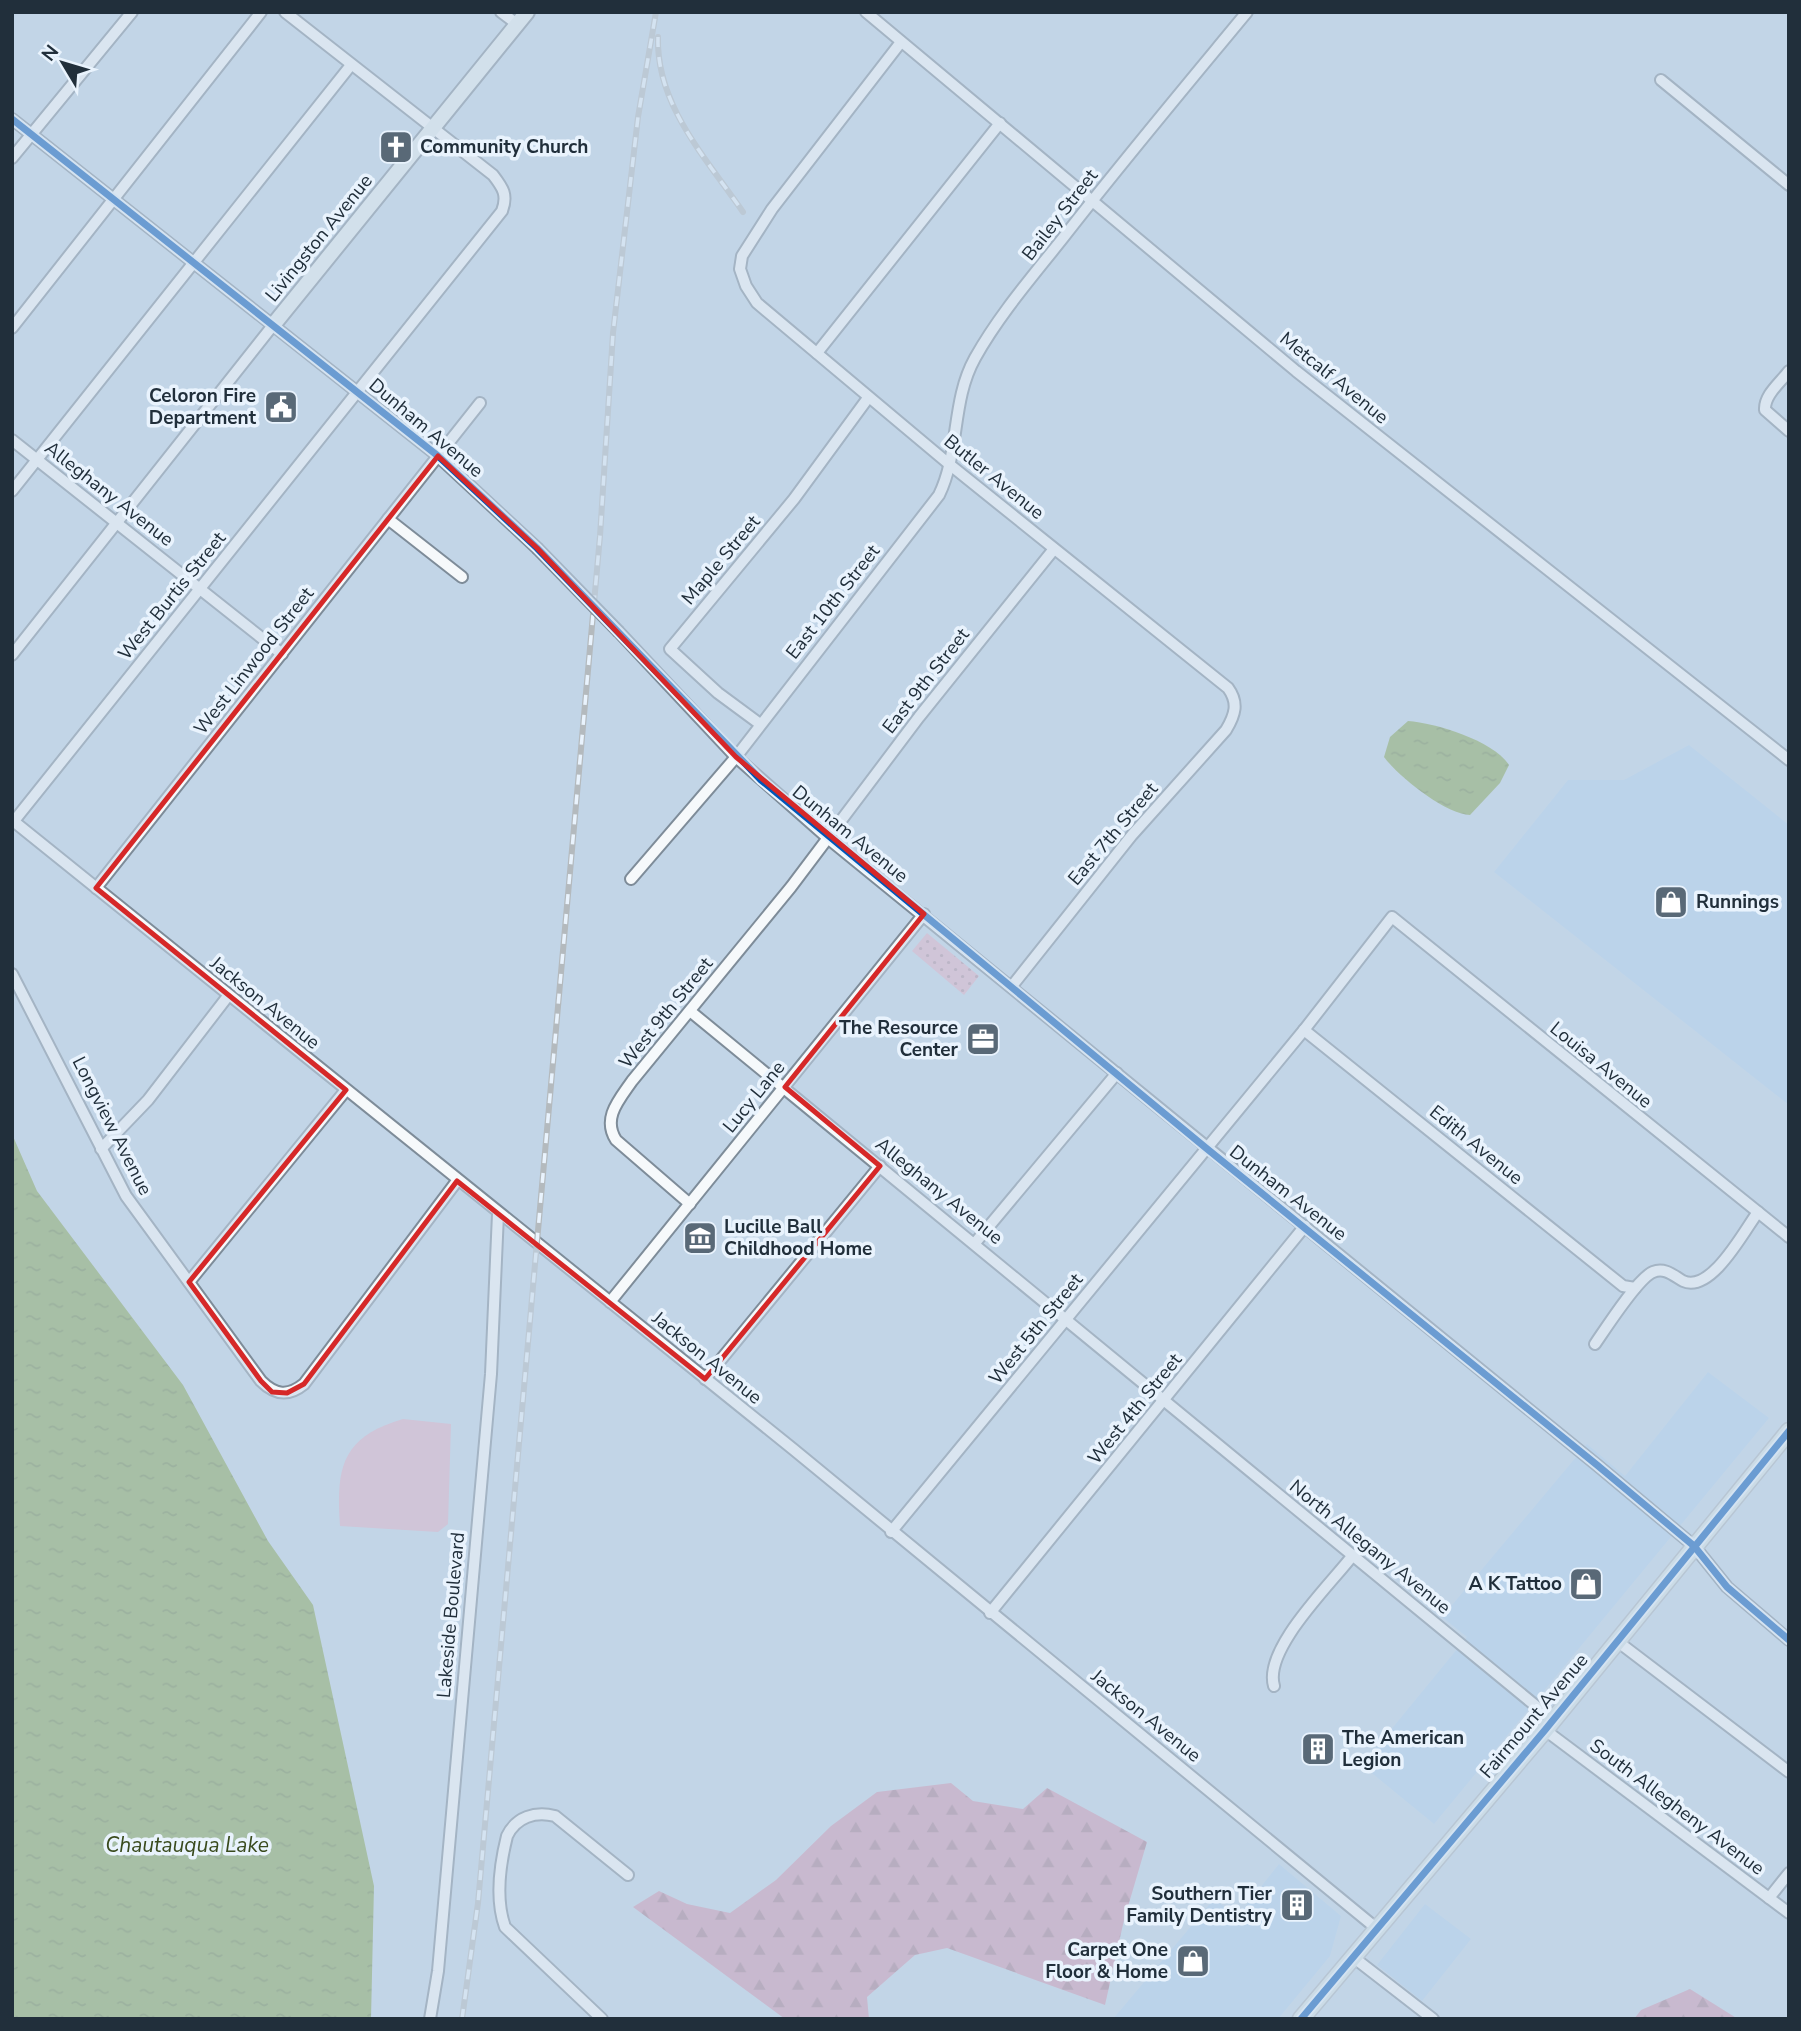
<svg xmlns="http://www.w3.org/2000/svg" width="1801" height="2031" viewBox="0 0 1801 2031" font-family="'Nunito Sans',sans-serif">
	<defs>
		<pattern id="grass-dots" width="8" height="8" patternUnits="userSpaceOnUse" patternTransform="scale(1.75)"><rect width="8" height="8" fill="#dfb1c5"/><path d="M2 2h.1M6 6h.1" fill="none" stroke="#b490a1" stroke-width="1.8" stroke-linecap="round"/></pattern>
		<pattern id="forest-firs" width="22" height="20" patternUnits="userSpaceOnUse" patternTransform="scale(1.75)"><rect width="22" height="20" fill="#cf98b1"/><path d="M5 1l3.5 6h-7zM16 11l3.5 6h-7z" fill="#a87c91"/></pattern>
		<pattern id="water-ripples" width="26" height="14" patternUnits="userSpaceOnUse" patternTransform="scale(1.75)"><rect width="26" height="14" fill="#86a557"/><path d="M2 4q2-2 4 0t4 0M15 11q2-2 4 0t4 0" fill="none" stroke="#6d8749"/></pattern>
	</defs>
	<rect width="100%" height="100%" fill="#c2d5e7"/>
	<g fill="#b2d1ed">
		<polygon points="1689,745 1789,825 1789,1105 1494,872 1568,780 1624,780"/>
		<polygon points="1708,1372 1769,1418 1434,1824 1362,1765 1467,1637 1442,1617 1587,1444 1625,1476"/>
		<polygon points="1279,1864 1341,1916 1330,1956 1278,2019 1113,2019 1214,1899 1237,1917"/>
		<polygon points="1425,1904 1471,1939 1422,2001 1377,1965"/>
	</g>
	<polygon fill="url(#grass-dots)" points="927,933 979,976 964,995 912,951"/>
	<g fill="url(#forest-firs)">
		<polygon points="951,1783 973,1801 1023,1809 1047,1788 1147,1842 1124,1920 1105,2005 947,1948 915,1955 867,1997 869,2019 785,2019 633,1907 659,1891 687,1904 730,1913 776,1880 831,1826 877,1792"/>
		<polygon points="1690,1989 1738,2019 1634,2019 1641,2010"/>
	</g>
	<path fill="#dfb1c5" d="M403 1419 451 1424 448 1524 438 1532 340 1526C336 1468 341 1437 403 1419Z"/>
	<g fill="url(#water-ripples)">
		<path d="M1408 721C1436 723 1494 741 1509 765L1500 783 1470 815C1445 814 1399 777 1384 757L1390 737Z"/>
		<polygon points="12,1134 37,1191 183,1385 268,1541 313,1605 374,1886 371,2019 12,2019"/>
	</g>
	<g fill="none" stroke-linecap="round" stroke-linejoin="round">
		<g stroke="#7e8c99" stroke-width="14">
			<g id="street">
				<polyline points="501,12 517,24"/>
				<polyline points="866,12 1296,371 1789,760"/>
				<path d="M901 42 772 209 742 256 740 269 746 286 757 303 949 464 1228 688C1239 703 1235 715 1226 730L1132 835 1012 986"/>
				<polyline points="1661,80 1789,185"/>
				<polyline points="12,119 438,456 537,548"/>
				<polyline points="12,158 132,12"/>
				<polyline points="12,328 261,12"/>
				<polyline points="817,353 1000,123"/>
				<path d="M1789 371C1780 383 1764 395 1765 410L1789 431"/>
				<polyline points="12,440 282,654"/>
				<polyline points="12,491 351,65"/>
				<polyline points="388,519 462,577"/>
				<polyline points="619,632 736,757 829,839 1597,1465 1694,1546 1727,1587 1789,1640"/>
				<polyline points="12,655 274,324"/>
				<polyline points="760,724 718,693 670,649 794,499 868,398"/>
				<polyline points="12,820 793,1449 1376,1928"/>
				<path d="M14 821 502 211C508 195 503 188 493 175L285 12"/>
				<path d="M631 879 736 757 939 495C960 452 951 401 975 358 999 315 1032 277 1063 238 1122 162 1185 87 1247 12"/>
				<polyline points="96,888 480,403"/>
				<path d="M12 974 126 1196 261 1381C275 1395 288 1397 304 1384L457 1181"/>
				<polyline points="690,1011 1553,1720"/>
				<polyline points="1304,1030 1623,1286 1635,1288"/>
				<polyline points="101,1149 148,1100 228,996"/>
				<path d="M690 1204 616 1140C602 1118 619 1100 632 1081L791 887 919 717 1054 549"/>
				<polyline points="975,1243 1117,1073"/>
				<polyline points="189,1282 346,1090"/>
				<polyline points="610,1302 924,914"/>
				<path d="M1595 1344C1606 1328 1638 1278 1653 1272 1665 1267 1674 1276 1683 1281 1711 1294 1744 1231 1758 1212"/>
				<polyline points="705,1379 880,1166"/>
				<polyline points="891,1532 1304,1030 1392,917 1789,1237"/>
				<polyline points="990,1613 1305,1226"/>
				<polyline points="1617,1641 1789,1772"/>
				<path d="M1274 1686C1263 1649 1331 1584 1353 1555"/>
				<polyline points="1545,1730 1789,1913"/>
				<polyline points="1769,1898 1789,1873"/>
				<polyline points="1353,1957 1433,2019"/>
				<polyline points="430,2019 438,1971 491,1374 498,1214"/>
				<path d="M602 2019 505 1927C495 1899 500 1864 507 1836 516 1817 535 1811 555 1816L628 1875"/>
			</g>
		</g>
		<g stroke="#7e8c99" stroke-width="18">
			<polyline id="secondary" points="274,324 527,12"/>
		</g>
		<g stroke="#aab3bc" stroke-width="19">
			<polyline id="primary" points="1301,2019 1545,1730 1789,1431"/>
		</g>
		<use href="#street" stroke="#f6f9fb" stroke-width="10"/>
		<use href="#secondary" stroke="#e5eef0" stroke-width="14"/>
		<use href="#primary" stroke="#d4e2e4" stroke-width="16"/>
		<g stroke="#b4babe" stroke-width="6">
			<g id="rail">
				<path d="M658 37C656 105 706 158 743 212"/>
				<polyline points="462,2019 478,1903 600,536 613,333 638,117 656,12"/>
			</g>
		</g>
		<use href="#rail" stroke="#e9f3fd" stroke-width="3.5" stroke-dasharray="10" stroke-linecap="butt"/>
		<g stroke="#7e8c99" stroke-width="14" stroke-linecap="butt">
			<polyline id="street-bridge" points="537,548 619,632"/>
		</g>
		<use href="#street-bridge" stroke="#f6f9fb" stroke-width="10"/>
		<g stroke="#e9f3fd" stroke-width="11">
			<g id="cycleway">
				<polyline points="12,119 438,456 537,548 761,780 1206,1148 1597,1465 1694,1546 1727,1587 1789,1640"/>
				<polyline points="1301,2019 1545,1730 1789,1431"/>
			</g>
		</g>
		<use href="#cycleway" stroke="#0057b8" stroke-width="7"/>
	</g>
	<path d="M0 0H1801V2031H0ZM438 456 537 548 736 757 924 914 785 1087 880 1166 705 1379 457 1181 304 1384 287 1393 272 1392 261 1381 189 1282 346 1090 96 888Z" fill="#c2d5e7" fill-opacity=".55" fill-rule="evenodd"/>
	<path fill="none" stroke="#d62828" stroke-width="5" stroke-linejoin="round" d="M438 456 537 548 736 757 924 914 785 1087 880 1166 705 1379 457 1181 304 1384 287 1393 272 1392 261 1381 189 1282 346 1090 96 888Z"/>
	<defs>
		<g id="church-square" transform="scale(1.75)"><rect x="-9" y="-9" width="18" height="18" rx="4" fill="#596977" stroke="#e9f3fd"/><path d="M-1.2-6h2.4v3.5h3.3v2.4h-3.3V6h-2.4V-.1h-3.3v-2.4h3.3Z" fill="#fff"/></g>
		<g id="civic-square" transform="scale(1.75)"><rect x="-9" y="-9" width="18" height="18" rx="4" fill="#596977" stroke="#e9f3fd"/><path d="M-.6-6.5H3V-4.5H.6V-3L4-1V1h2V6H-6V1h2V-1L-.6-3ZM-1.2 2.5V6h2.4V2.5Z" fill="#fff"/></g>
		<g id="shop-square" transform="scale(1.75)"><rect x="-9" y="-9" width="18" height="18" rx="4" fill="#596977" stroke="#e9f3fd"/><path d="M-5-2.5h2.3a2.7 3.5 0 0 1 5.4 0H5L5.5 6h-11ZM-1.5-2.5h3a1.5 2.3 0 0 0-3 0Z" fill="#fff"/></g>
		<g id="office-square" transform="scale(1.75)"><rect x="-9" y="-9" width="18" height="18" rx="4" fill="#596977" stroke="#e9f3fd"/><path d="M-6-3h4V-5.5h4V-3h4V5H-6ZM-1-4.5V-3h2v-1.5ZM-6 0V1H6V0Z" fill="#fff"/></g>
		<g id="museum-square" transform="scale(1.75)"><rect x="-9" y="-9" width="18" height="18" rx="4" fill="#596977" stroke="#e9f3fd"/><path d="M0-6L6-3V-2H-6V-3ZM-5-1h2V3h-2ZM-1-1h2V3h-2ZM3-1h2V3H3ZM-6 4H6V6H-6Z" fill="#fff"/></g>
		<g id="building-square" transform="scale(1.75)"><rect x="-9" y="-9" width="18" height="18" rx="4" fill="#596977" stroke="#e9f3fd"/><path d="M-4-6H4V6H1V3H-1V6H-4ZM-2.5-4.3h1.7v1.8h-1.7ZM.8-4.3h1.7v1.8H.8ZM-2.5-1h1.7V.8h-1.7ZM.8-1h1.7V.8H.8Z" fill="#fff"/></g>
	</defs>
	<g fill-rule="evenodd">
		<use href="#church-square" x="396" y="147"/>
		<use href="#civic-square" x="281" y="407"/>
		<use href="#shop-square" x="1671" y="902"/>
		<use href="#office-square" x="983" y="1039"/>
		<use href="#museum-square" x="700" y="1238"/>
		<use href="#shop-square" x="1586" y="1584"/>
		<use href="#building-square" x="1318" y="1749"/>
		<use href="#building-square" x="1297" y="1905"/>
		<use href="#shop-square" x="1193" y="1961"/>
	</g>
	<g text-anchor="middle" dominant-baseline="central" stroke-width="7" stroke-linejoin="round" paint-order="stroke">
		<g font-size="19" font-weight="bold" fill="#212f3b" stroke="#e9f3fd" text-anchor="end">
			<text x="420" y="147" text-anchor="start">Community Church</text>
			<text x="256" y="396">Celoron Fire<tspan x="256" dy="22">Department</tspan></text>
			<text x="1696" y="902" text-anchor="start">Runnings</text>
			<text x="958" y="1028">The Resource<tspan x="958" dy="22">Center</tspan></text>
			<text x="724" y="1227" text-anchor="start">Lucille Ball<tspan x="724" dy="22">Childhood Home</tspan></text>
			<text x="1562" y="1584">A K Tattoo</text>
			<text x="1342" y="1738" text-anchor="start">The American<tspan x="1342" dy="22">Legion</tspan></text>
			<text x="1272" y="1894">Southern Tier<tspan x="1272" dy="22">Family Dentistry</tspan></text>
			<text x="1168" y="1950">Carpet One<tspan x="1168" dy="22">Floor &amp; Home</tspan></text>
		</g>
		<g font-size="19" fill="#212f3b" stroke="#e9f3fd">
			<text transform="translate(1060 215) rotate(-52)">Bailey Street</text>
			<text transform="translate(319 238) rotate(-51)">Livingston Avenue</text>
			<text transform="translate(1334 378) rotate(39)">Metcalf Avenue</text>
			<text transform="translate(426 428) rotate(40)">Dunham Avenue</text>
			<text transform="translate(994 477) rotate(39)">Butler Avenue</text>
			<text transform="translate(109 494) rotate(38)">Alleghany Avenue</text>
			<text transform="translate(721 560) rotate(-50)">Maple Street</text>
			<text transform="translate(172 596) rotate(-51)">West Burtis Street</text>
			<text transform="translate(833 602) rotate(-52)">East 10th Street</text>
			<text transform="translate(254 661) rotate(-52)">West Linwood Street</text>
			<text transform="translate(926 681) rotate(-52)">East 9th Street</text>
			<text transform="translate(850 834) rotate(39)">Dunham Avenue</text>
			<text transform="translate(1113 834) rotate(-50)">East 7th Street</text>
			<text transform="translate(265 1003) rotate(39)">Jackson Avenue</text>
			<text transform="translate(666 1013) rotate(-51)">West 9th Street</text>
			<text transform="translate(1601 1065) rotate(39)">Louisa Avenue</text>
			<text transform="translate(754 1097) rotate(-51)">Lucy Lane</text>
			<text transform="translate(112 1126) rotate(63)">Longview Avenue</text>
			<text transform="translate(1476 1145) rotate(39)">Edith Avenue</text>
			<text transform="translate(939 1191) rotate(39)">Alleghany Avenue</text>
			<text transform="translate(1288 1193) rotate(38)">Dunham Avenue</text>
			<text transform="translate(1036 1329) rotate(-51)">West 5th Street</text>
			<text transform="translate(707 1358) rotate(39)">Jackson Avenue</text>
			<text transform="translate(1135 1409) rotate(-51)">West 4th Street</text>
			<text transform="translate(1370 1547) rotate(39)">North Allegany Avenue</text>
			<text transform="translate(451 1615) rotate(-85)">Lakeside Boulevard</text>
			<text transform="translate(1146 1716) rotate(39)">Jackson Avenue</text>
			<text transform="translate(1534 1716) rotate(-50)">Fairmount Avenue</text>
			<text transform="translate(1677 1807) rotate(37)">South Allegheny Avenue</text>
		</g>
		<g font-size="21" font-style="italic" fill="#394a1d" stroke="#e9f3fd">
			<text x="187" y="1845">Chautauqua Lake</text>
		</g>
	</g>
	<rect width="1801" height="2031" fill="none" stroke="#212f3b" stroke-width="28"/>
	<g transform="translate(63 63) rotate(308)" stroke="#e9f3fd" stroke-width="5" paint-order="stroke">
	<path d="M0-5L12 26L0 18L-12 26Z" fill="#212f3b"/>
	<text y="-10" font-size="19" font-weight="bold" text-anchor="middle" fill="#212f3b">N</text>
	</g>
</svg>
